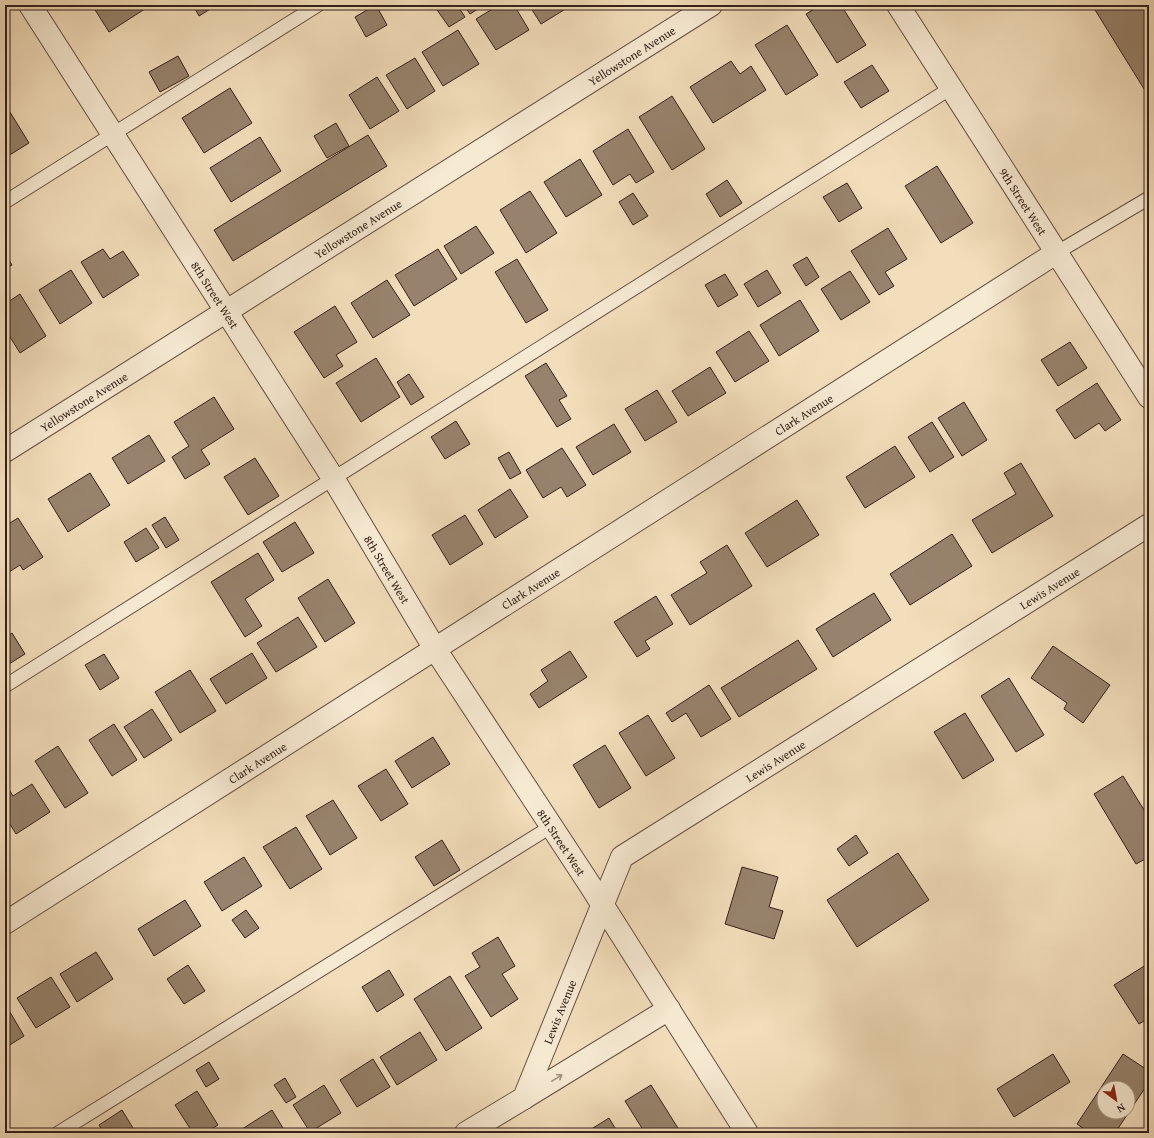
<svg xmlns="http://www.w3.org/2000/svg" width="1154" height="1138" viewBox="0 0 1154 1138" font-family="'Gentium Book Plus',serif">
	<rect width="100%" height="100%" fill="#f3debb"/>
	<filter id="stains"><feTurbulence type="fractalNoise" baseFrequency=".005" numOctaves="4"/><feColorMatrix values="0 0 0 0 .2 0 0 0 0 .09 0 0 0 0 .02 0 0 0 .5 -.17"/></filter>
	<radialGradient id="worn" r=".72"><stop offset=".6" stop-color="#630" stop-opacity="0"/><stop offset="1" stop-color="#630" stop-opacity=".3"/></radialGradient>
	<g fill="#97836d" stroke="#342119" fill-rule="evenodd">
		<polygon points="92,5 151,5 109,32"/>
		<polygon points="193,5 215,5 215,6 199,16"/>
		<polygon points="376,5 387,25 366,37 355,17"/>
		<polygon points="439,5 457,5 465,17 449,27 435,7"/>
		<polygon points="464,5 484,5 470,14"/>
		<polygon points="499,5 514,5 529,30 496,50 476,19"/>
		<polygon points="529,5 572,5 541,24"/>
		<polygon points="821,5 841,5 866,45 837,63 806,14"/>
		<polygon points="1092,5 1149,5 1149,97"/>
		<polygon points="787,25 818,75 786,95 755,45"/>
		<polygon points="458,30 479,64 443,86 422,52"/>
		<polygon points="178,56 189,76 160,92 149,72"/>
		<polygon points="415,58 435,91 407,109 386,75"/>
		<polygon points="731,61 740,74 751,66 766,90 713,123 690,87"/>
		<polygon points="872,65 889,91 861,108 844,82"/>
		<polygon points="5,77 10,85 5,88"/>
		<polygon points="377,77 399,111 370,129 349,95"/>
		<polygon points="230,88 252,123 204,153 182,118"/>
		<polygon points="672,96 705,149 672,170 639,117"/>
		<polygon points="5,104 29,143 8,156 5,152"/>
		<polygon points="336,123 349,146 327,158 314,136"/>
		<polygon points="628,129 654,172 636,183 630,174 613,185 593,151"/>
		<polygon points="368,135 387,166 233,261 214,230"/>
		<polygon points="260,137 281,171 231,202 210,168"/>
		<polygon points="580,159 602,195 566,217 544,182"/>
		<polygon points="937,166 973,223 941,243 905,186"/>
		<polygon points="727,180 742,203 720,217 706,194"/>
		<polygon points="847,183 862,208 839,222 823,197"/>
		<polygon points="530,191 557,233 526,253 500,210"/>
		<polygon points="633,193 648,216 633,225 619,202"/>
		<polygon points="476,226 494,253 461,274 444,246"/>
		<polygon points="888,228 907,259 885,272 894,286 879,295 851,251"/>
		<polygon points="103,249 110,259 123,251 139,275 103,298 81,262"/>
		<polygon points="438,249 457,279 414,306 395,275"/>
		<polygon points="5,254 12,265 5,269"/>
		<polygon points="807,257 819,277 806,286 793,265"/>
		<polygon points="517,259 548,310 526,323 495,272"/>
		<polygon points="71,270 92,303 60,324 39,290"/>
		<polygon points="767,270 781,293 758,307 744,284"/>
		<polygon points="850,271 870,302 841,320 821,289"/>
		<polygon points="725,274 738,295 718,307 705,285"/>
		<polygon points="387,280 410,315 373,338 351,303"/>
		<polygon points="20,294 46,336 20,353 5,329 5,304"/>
		<polygon points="800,300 819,331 779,356 760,325"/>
		<polygon points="335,306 357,342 336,355 343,366 324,378 294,332"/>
		<polygon points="749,331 769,361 735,382 716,352"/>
		<polygon points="1070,342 1087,368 1058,386 1041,360"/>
		<polygon points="376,358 400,397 361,422 336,383"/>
		<polygon points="546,363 567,396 559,400 571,419 557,427 525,376"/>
		<polygon points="710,367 726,393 688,416 672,391"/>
		<polygon points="409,374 424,397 411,405 397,382"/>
		<polygon points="1097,383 1121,420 1105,431 1099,423 1075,439 1056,410"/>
		<polygon points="657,390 677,422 645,441 625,409"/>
		<polygon points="214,397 234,429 201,450 210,464 185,479 172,457 189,446 174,422"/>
		<polygon points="964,402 987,440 962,456 938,418"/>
		<polygon points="456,421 470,444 445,459 431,437"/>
		<polygon points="932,422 954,457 930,472 908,437"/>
		<polygon points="614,424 631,452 593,475 576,447"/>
		<polygon points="149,435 165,461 128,484 112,458"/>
		<polygon points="895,446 915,477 865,508 846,477"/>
		<polygon points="562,448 586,485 567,497 561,487 543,498 526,470"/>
		<polygon points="509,452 521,473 510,479 498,458"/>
		<polygon points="255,458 279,496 248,515 224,477"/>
		<polygon points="1021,463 1053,516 992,553 972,520 1016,494 1004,473"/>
		<polygon points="90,473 110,505 68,532 48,499"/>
		<polygon points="510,489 528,517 495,538 478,510"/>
		<polygon points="797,500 819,535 767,567 745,533"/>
		<polygon points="465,515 483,544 450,565 432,535"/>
		<polygon points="165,517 179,540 166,548 152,525"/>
		<polygon points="18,518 43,557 23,570 20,565 6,574 5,526"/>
		<polygon points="295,522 314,553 282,572 263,542"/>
		<polygon points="146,528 159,548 136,562 124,542"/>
		<polygon points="952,534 972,566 910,605 890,574"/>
		<polygon points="727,545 752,586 690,625 671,595 707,573 700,562"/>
		<polygon points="258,553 274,580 245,599 262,626 245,637 211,582"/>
		<polygon points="328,579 355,623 325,642 298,598"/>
		<polygon points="874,593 891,620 833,657 816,629"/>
		<polygon points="656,596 673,624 645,641 650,649 637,657 614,622"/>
		<polygon points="298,617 317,647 276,672 257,643"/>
		<polygon points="12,633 25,654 9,664 5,656 5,637"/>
		<polygon points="798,640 817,669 739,717 721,688"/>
		<polygon points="1053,646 1110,685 1083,723 1064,709 1067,703 1031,678"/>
		<polygon points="570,651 587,677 539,708 530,694 548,681 541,670"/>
		<polygon points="252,653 267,678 226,704 210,679"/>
		<polygon points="104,654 119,678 100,690 85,665"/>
		<polygon points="190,670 216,711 180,733 155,692"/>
		<polygon points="1009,678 1044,735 1016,752 981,696"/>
		<polygon points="709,685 731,719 701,737 686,713 672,722 666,713"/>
		<polygon points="152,709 172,740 144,758 124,727"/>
		<polygon points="965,713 994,760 963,779 934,732"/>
		<polygon points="648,715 675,758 646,776 619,733"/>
		<polygon points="114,724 137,760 112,776 89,740"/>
		<polygon points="433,737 450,764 412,788 395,761"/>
		<polygon points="605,745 631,788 599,808 573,765"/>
		<polygon points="58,746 88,793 65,808 35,761"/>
		<polygon points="386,769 408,804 381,821 358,786"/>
		<polygon points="1123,776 1149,818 1149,857 1136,864 1094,794"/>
		<polygon points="5,783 13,796 32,784 50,812 16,834 5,816"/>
		<polygon points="333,800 357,838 330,855 306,816"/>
		<polygon points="296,827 322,869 290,889 263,847"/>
		<polygon points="856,835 868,853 849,866 837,849"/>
		<polygon points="442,840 460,870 434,886 415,857"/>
		<polygon points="898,853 929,900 857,947 827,900"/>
		<polygon points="244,857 262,886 222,911 204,882"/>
		<polygon points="742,867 778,877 769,907 783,911 774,939 725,924"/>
		<polygon points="185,900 201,926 154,956 138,929"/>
		<polygon points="246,910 259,928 245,938 232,920"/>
		<polygon points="498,937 515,966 502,974 518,999 491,1017 465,976 480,967 472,953"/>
		<polygon points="96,952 113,979 77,1002 60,974"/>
		<polygon points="1149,963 1149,1018 1139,1024 1114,985"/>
		<polygon points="188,965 205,991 184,1004 167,979"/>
		<polygon points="389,970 404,995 377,1012 362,987"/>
		<polygon points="450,976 482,1028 446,1051 414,999"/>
		<polygon points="51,977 70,1007 36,1028 17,998"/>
		<polygon points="7,1007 24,1036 5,1048 5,1008"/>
		<polygon points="420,1032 437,1060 397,1085 380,1057"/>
		<polygon points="1053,1054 1070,1082 1014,1117 997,1089"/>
		<path d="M1123 1054 1149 1071V1082L1115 1133H1090L1077 1124ZM1104 1088H1128V1112H1104Z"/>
		<polygon points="373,1059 390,1087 357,1107 340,1080"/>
		<polygon points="209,1062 219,1079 206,1087 196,1070"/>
		<polygon points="285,1078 296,1097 286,1103 274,1085"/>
		<polygon points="324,1085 341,1113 310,1132 293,1105"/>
		<polygon points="651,1085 681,1133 645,1133 625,1101"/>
		<polygon points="197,1091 218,1125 205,1133 193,1133 175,1105"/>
		<polygon points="122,1110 136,1133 104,1133 99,1125"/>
		<polygon points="272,1110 286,1133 241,1133 239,1131"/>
		<polygon points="609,1118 618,1133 585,1133"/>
	</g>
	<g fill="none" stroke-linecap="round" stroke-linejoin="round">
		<g stroke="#645042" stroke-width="15">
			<g id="service">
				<polyline points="5,202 318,5"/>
				<polyline points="1056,253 1149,198"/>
				<polyline points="5,686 951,88"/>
				<polyline points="58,1133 552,826"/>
			</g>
		</g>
		<g stroke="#645042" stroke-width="24">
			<g id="minor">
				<path id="s1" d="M898 5 1149 397"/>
				<path id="s2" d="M5 451 711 5"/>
				<path id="s3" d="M5 923 1056 253"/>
			</g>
		</g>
		<g stroke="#645042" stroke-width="24">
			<g id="tertiary">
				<path id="s4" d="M30 5 333 478 435 649 590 885 747 1133"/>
				<polyline points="524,1098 669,1009"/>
				<path id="s5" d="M466 1133 524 1098 622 857 1149 525"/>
			</g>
		</g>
		<use href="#service" stroke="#f7ead3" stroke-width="13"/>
		<use href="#minor" stroke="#f7ead3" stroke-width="22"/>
		<use href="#tertiary" stroke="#f7ead3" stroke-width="22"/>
	</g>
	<defs><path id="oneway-shaft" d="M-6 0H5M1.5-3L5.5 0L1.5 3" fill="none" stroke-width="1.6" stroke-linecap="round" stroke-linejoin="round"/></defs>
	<use stroke="#9f907f" href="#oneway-shaft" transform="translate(557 1078) rotate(-31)"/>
	<g text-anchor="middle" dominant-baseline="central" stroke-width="4" stroke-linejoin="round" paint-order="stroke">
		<g font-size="12" fill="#342119" stroke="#f7ead3">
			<text stroke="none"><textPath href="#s2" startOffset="741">Yellowstone Avenue</textPath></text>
			<text stroke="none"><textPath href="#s1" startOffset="233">9th Street West</textPath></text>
			<text stroke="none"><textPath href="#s2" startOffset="417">Yellowstone Avenue</textPath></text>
			<text stroke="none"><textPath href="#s4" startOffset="344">8th Street West</textPath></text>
			<text stroke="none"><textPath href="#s2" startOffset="93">Yellowstone Avenue</textPath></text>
			<text stroke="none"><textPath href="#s3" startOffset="947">Clark Avenue</textPath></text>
			<text stroke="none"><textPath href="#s4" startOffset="668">8th Street West</textPath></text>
			<text stroke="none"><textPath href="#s3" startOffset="623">Clark Avenue</textPath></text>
			<text stroke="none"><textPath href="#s5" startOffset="833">Lewis Avenue</textPath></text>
			<text stroke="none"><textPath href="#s5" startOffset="509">Lewis Avenue</textPath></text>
			<text stroke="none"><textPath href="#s3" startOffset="299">Clark Avenue</textPath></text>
			<text stroke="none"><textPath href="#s4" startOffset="992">8th Street West</textPath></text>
			<text stroke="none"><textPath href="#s5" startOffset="161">Lewis Avenue</textPath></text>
		</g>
	</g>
	<rect width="1154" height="1138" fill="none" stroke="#f3debb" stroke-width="20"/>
	<rect x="6" y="6" width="1142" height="1126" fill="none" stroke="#342119" stroke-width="2"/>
	<rect x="10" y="10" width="1134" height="1118" fill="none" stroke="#342119"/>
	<g transform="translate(1116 1100) rotate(148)"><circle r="19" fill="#f7ead3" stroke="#a99a89"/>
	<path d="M0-3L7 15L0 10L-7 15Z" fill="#8f2418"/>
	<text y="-6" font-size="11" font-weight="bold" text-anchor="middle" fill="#342119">N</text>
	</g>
	<rect width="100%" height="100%" filter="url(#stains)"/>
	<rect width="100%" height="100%" fill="url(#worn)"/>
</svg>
